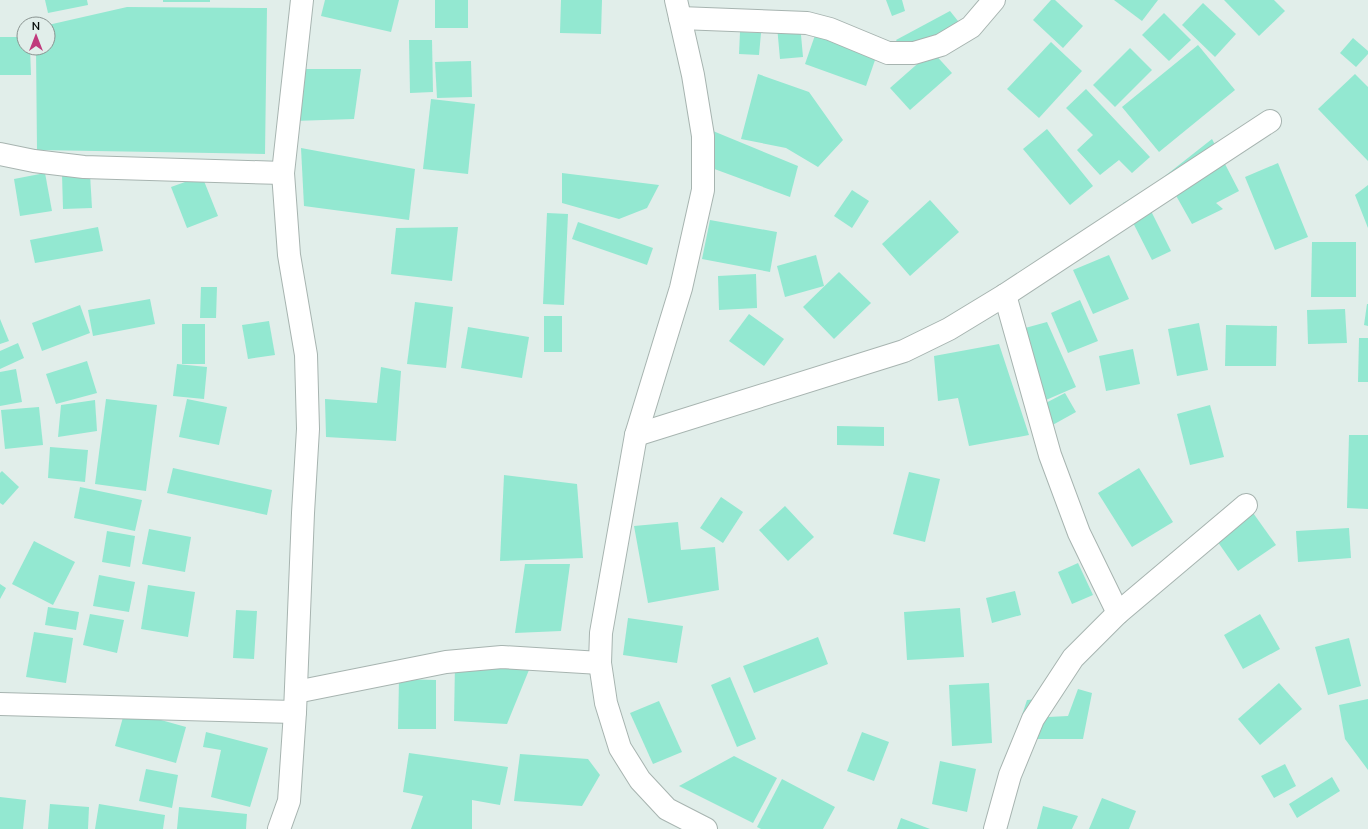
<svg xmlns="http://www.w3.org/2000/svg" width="1368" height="829" viewBox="0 0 1368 829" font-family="Mulish,sans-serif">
	<rect width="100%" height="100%" fill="#e1eeea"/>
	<g fill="#93e8d1">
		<polygon points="45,0 87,0 88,5 48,13"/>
		<rect x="163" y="0" width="47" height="2"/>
		<polygon points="325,0 399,0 391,32 321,16"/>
		<rect x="435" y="0" width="33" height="28"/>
		<polygon points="561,0 602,0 601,34 560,33"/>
		<polygon points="886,0 902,0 905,11 892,16"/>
		<polygon points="1051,0 1055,0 1083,26 1063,48 1033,20"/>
		<polygon points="1114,0 1158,0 1142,21"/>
		<polygon points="1224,0 1274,0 1285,11 1259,36"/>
		<polygon points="1203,3 1236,34 1215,57 1182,25"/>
		<polygon points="127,7 267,8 265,154 37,150 36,48 48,48 48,25"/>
		<polygon points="950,11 962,26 910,61 896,40"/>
		<polygon points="1164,13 1191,40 1169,61 1142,35"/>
		<polygon points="821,18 882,40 866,86 805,64"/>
		<polygon points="800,24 803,57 780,59 777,26"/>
		<polygon points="740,32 761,33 759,55 739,54"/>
		<polygon points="0,37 24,37 24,48 30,48 31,75 0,75"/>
		<polygon points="1353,38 1368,51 1368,54 1356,67 1340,53"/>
		<polygon points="409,40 432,40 433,92 410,93"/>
		<polygon points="1051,42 1082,71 1039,118 1007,89"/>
		<polygon points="1198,45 1235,90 1159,152 1122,107"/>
		<polygon points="1130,48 1152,70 1115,107 1093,85"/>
		<polygon points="932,51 952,73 910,110 890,88"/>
		<polygon points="471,61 472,97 437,98 435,62"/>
		<polygon points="296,69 361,69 354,119 294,121"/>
		<polygon points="758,74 809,92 843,140 818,167 786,148 741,139"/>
		<polygon points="1355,74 1368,87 1368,161 1318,109"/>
		<polygon points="1086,89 1150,157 1132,173 1119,160 1100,175 1077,150 1093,135 1066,108"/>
		<polygon points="431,99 475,104 468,174 423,169"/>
		<polygon points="1047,129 1093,186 1070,205 1023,149"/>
		<polygon points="713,131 798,166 790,197 709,167"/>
		<polygon points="1212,139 1239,191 1216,203 1223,209 1192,224 1165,176"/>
		<polygon points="301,148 415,169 409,220 304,206"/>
		<polygon points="1278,163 1308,237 1275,250 1245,177"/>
		<polygon points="45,173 52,211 20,216 14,179"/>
		<polygon points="562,173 659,185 647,208 619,219 562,203"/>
		<polygon points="62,174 90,174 92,208 63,209"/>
		<polygon points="202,176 218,216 187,228 171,187"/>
		<polygon points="1368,185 1368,228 1355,195"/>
		<polygon points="852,190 869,201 852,228 834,216"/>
		<polygon points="1142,193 1171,251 1152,260 1123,203"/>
		<polygon points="930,200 959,232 910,276 882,244"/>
		<polygon points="547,213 568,214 564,305 543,304"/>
		<polygon points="710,220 777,232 770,272 702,259"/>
		<polygon points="578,222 653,248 647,265 572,239"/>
		<polygon points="98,227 103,251 35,263 30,240"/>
		<polygon points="458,227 452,281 391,274 396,228"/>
		<polygon points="1312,242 1356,242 1356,297 1311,297"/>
		<polygon points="816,255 824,286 785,297 777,266"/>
		<polygon points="1109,255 1129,299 1093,314 1073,270"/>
		<polygon points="839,272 871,303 834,339 803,307"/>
		<polygon points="756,274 757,308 719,310 718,276"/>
		<polygon points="201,287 217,287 216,318 200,318"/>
		<polygon points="150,299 155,324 93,336 88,310"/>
		<polygon points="1080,300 1098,341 1068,353 1051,313"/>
		<polygon points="415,302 453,307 446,368 407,364"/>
		<polygon points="1367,304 1368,304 1368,326 1364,325"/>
		<polygon points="80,305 90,333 42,351 32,323"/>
		<polygon points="1345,309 1347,343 1308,344 1307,310"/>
		<polygon points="749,314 784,339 764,366 729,341"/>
		<rect x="544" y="316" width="18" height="36"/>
		<polygon points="0,319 9,341 0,344"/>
		<polygon points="269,321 275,355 248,359 242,325"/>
		<polygon points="1047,322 1076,387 1039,403 1011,332"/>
		<polygon points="1199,323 1208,370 1177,376 1168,329"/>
		<rect x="182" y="324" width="23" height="40"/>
		<polygon points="1226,325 1277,326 1276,366 1225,366"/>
		<polygon points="468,327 529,337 522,378 461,368"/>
		<polygon points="1359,338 1368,338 1368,382 1358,382"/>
		<polygon points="18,343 24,358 0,369 0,351"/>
		<polygon points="999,344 1029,435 969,446 958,398 938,401 934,356"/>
		<polygon points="1133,349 1140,384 1106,391 1099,356"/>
		<polygon points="87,361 97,393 56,404 46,374"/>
		<polygon points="177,364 207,367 204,399 173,396"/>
		<polygon points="381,367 401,371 396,441 326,437 325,399 377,403"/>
		<polygon points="16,369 22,402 0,406 0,372"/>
		<polygon points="1065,393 1076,412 1049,427 1038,407"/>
		<polygon points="106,399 157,405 146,491 95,484"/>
		<polygon points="187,399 227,407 219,445 179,437"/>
		<polygon points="95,400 97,431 58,437 61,405"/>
		<polygon points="1210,405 1224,457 1190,465 1177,414"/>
		<polygon points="39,407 43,445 5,449 1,410"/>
		<polygon points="837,426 884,427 884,446 837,445"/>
		<polygon points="1349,435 1368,435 1368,509 1347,508"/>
		<polygon points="50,447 88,450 85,482 48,478"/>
		<polygon points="173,468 272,490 267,515 167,493"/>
		<polygon points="1139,468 1173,522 1132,547 1098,493"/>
		<polygon points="2,471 19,487 3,505 0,503 0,473"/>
		<polygon points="909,472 940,479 925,542 893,534"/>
		<polygon points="504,475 577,484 583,558 500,561"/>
		<polygon points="80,487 142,500 135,531 74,518"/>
		<polygon points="721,497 743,512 723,543 700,528"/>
		<polygon points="785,506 814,537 788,561 759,530"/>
		<polygon points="1251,510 1276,545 1238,571 1213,535"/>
		<polygon points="678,522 681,550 715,547 719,590 648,603 634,526"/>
		<polygon points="1349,528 1351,558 1298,562 1296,531"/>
		<polygon points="149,529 191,537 185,572 142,564"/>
		<polygon points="107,531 135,536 130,567 102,562"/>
		<polygon points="34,541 75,562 53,605 12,584"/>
		<polygon points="1078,563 1093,595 1072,604 1058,572"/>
		<polygon points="525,564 570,564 561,631 515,633"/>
		<polygon points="99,575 135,582 129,612 93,606"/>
		<polygon points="0,584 6,588 0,599"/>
		<polygon points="148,585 195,592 188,637 141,629"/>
		<polygon points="1015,591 1021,615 992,623 986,598"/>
		<polygon points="48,607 79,612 76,630 45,625"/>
		<polygon points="960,608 964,657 907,660 904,612"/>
		<polygon points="236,610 257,611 254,659 233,658"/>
		<polygon points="90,614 124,620 117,653 83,645"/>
		<polygon points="1260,614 1280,649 1243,669 1224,635"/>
		<polygon points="628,618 683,626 677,663 623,655"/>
		<polygon points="34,632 73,638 66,683 26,677"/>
		<polygon points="818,637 828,664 754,693 743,666"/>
		<polygon points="1349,638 1361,686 1328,695 1315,647"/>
		<polygon points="455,663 531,665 507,724 454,721"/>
		<polygon points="730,677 756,739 737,747 711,685"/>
		<polygon points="399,679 436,680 436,729 398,729"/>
		<polygon points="989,683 992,743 952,746 949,685"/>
		<polygon points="1279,683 1302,709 1260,745 1238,719"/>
		<polygon points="1078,689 1092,693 1083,739 1014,739 1027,700 1050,698 1048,717 1068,716"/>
		<polygon points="1368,699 1368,770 1345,739 1339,705"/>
		<polygon points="659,701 682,752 653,764 630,713"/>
		<polygon points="125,710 186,727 176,763 115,746"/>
		<polygon points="206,732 268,748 250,807 211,797 221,750 203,747"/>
		<polygon points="862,732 889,742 874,781 847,771"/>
		<polygon points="409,753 508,767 500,805 472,800 472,829 411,829 423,796 403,792"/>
		<polygon points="520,754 588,759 600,775 582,806 514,801"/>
		<polygon points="734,756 777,778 753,823 679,786"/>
		<polygon points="940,761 976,769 967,812 932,804"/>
		<polygon points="1285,764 1296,786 1274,798 1261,776"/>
		<polygon points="146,769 178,775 172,808 139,801"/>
		<polygon points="1332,777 1340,791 1297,818 1289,804"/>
		<polygon points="782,779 835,807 823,829 761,829 757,827"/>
		<polygon points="0,797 26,800 23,829 0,829"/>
		<polygon points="1102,798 1136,811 1129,829 1089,829"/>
		<polygon points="50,804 89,807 88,829 48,829"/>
		<polygon points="99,804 165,815 163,829 95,829"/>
		<polygon points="1043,806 1078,816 1072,829 1037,829"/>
		<polygon points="179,807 247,814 246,829 177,829"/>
		<polygon points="901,818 930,829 897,829"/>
	</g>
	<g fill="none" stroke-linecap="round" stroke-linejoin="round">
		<g stroke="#a7b4b0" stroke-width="24">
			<g id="street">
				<polyline points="676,0 693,75 703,136 703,190 681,288 636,435 601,633 600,663 606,703 620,748 640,780 667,809 706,829"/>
				<polyline points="680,18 807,23 830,29 888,53 914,53 941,45 971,27 994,0"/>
				<polyline points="0,154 34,161 84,167 283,173"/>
				<polyline points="1005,295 1050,455 1079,533 1118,613"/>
				<polyline points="636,435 904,351 949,329 1005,295 1270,121"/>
				<polyline points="296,692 446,662 502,657 600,663"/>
				<polyline points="0,704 295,712"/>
				<polyline points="279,829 289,801 295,712 303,513 308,429 306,355 289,255 283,173 302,0"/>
				<polyline points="995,829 1010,775 1033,719 1073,658 1118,613 1246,505"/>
			</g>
		</g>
		<use href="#street" stroke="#fff" stroke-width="22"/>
	</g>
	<g transform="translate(36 36)"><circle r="19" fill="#e1eeea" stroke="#8a9491"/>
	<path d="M0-3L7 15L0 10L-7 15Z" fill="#c03a7c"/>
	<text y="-6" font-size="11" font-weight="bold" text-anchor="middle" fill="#080d0b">N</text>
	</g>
</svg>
